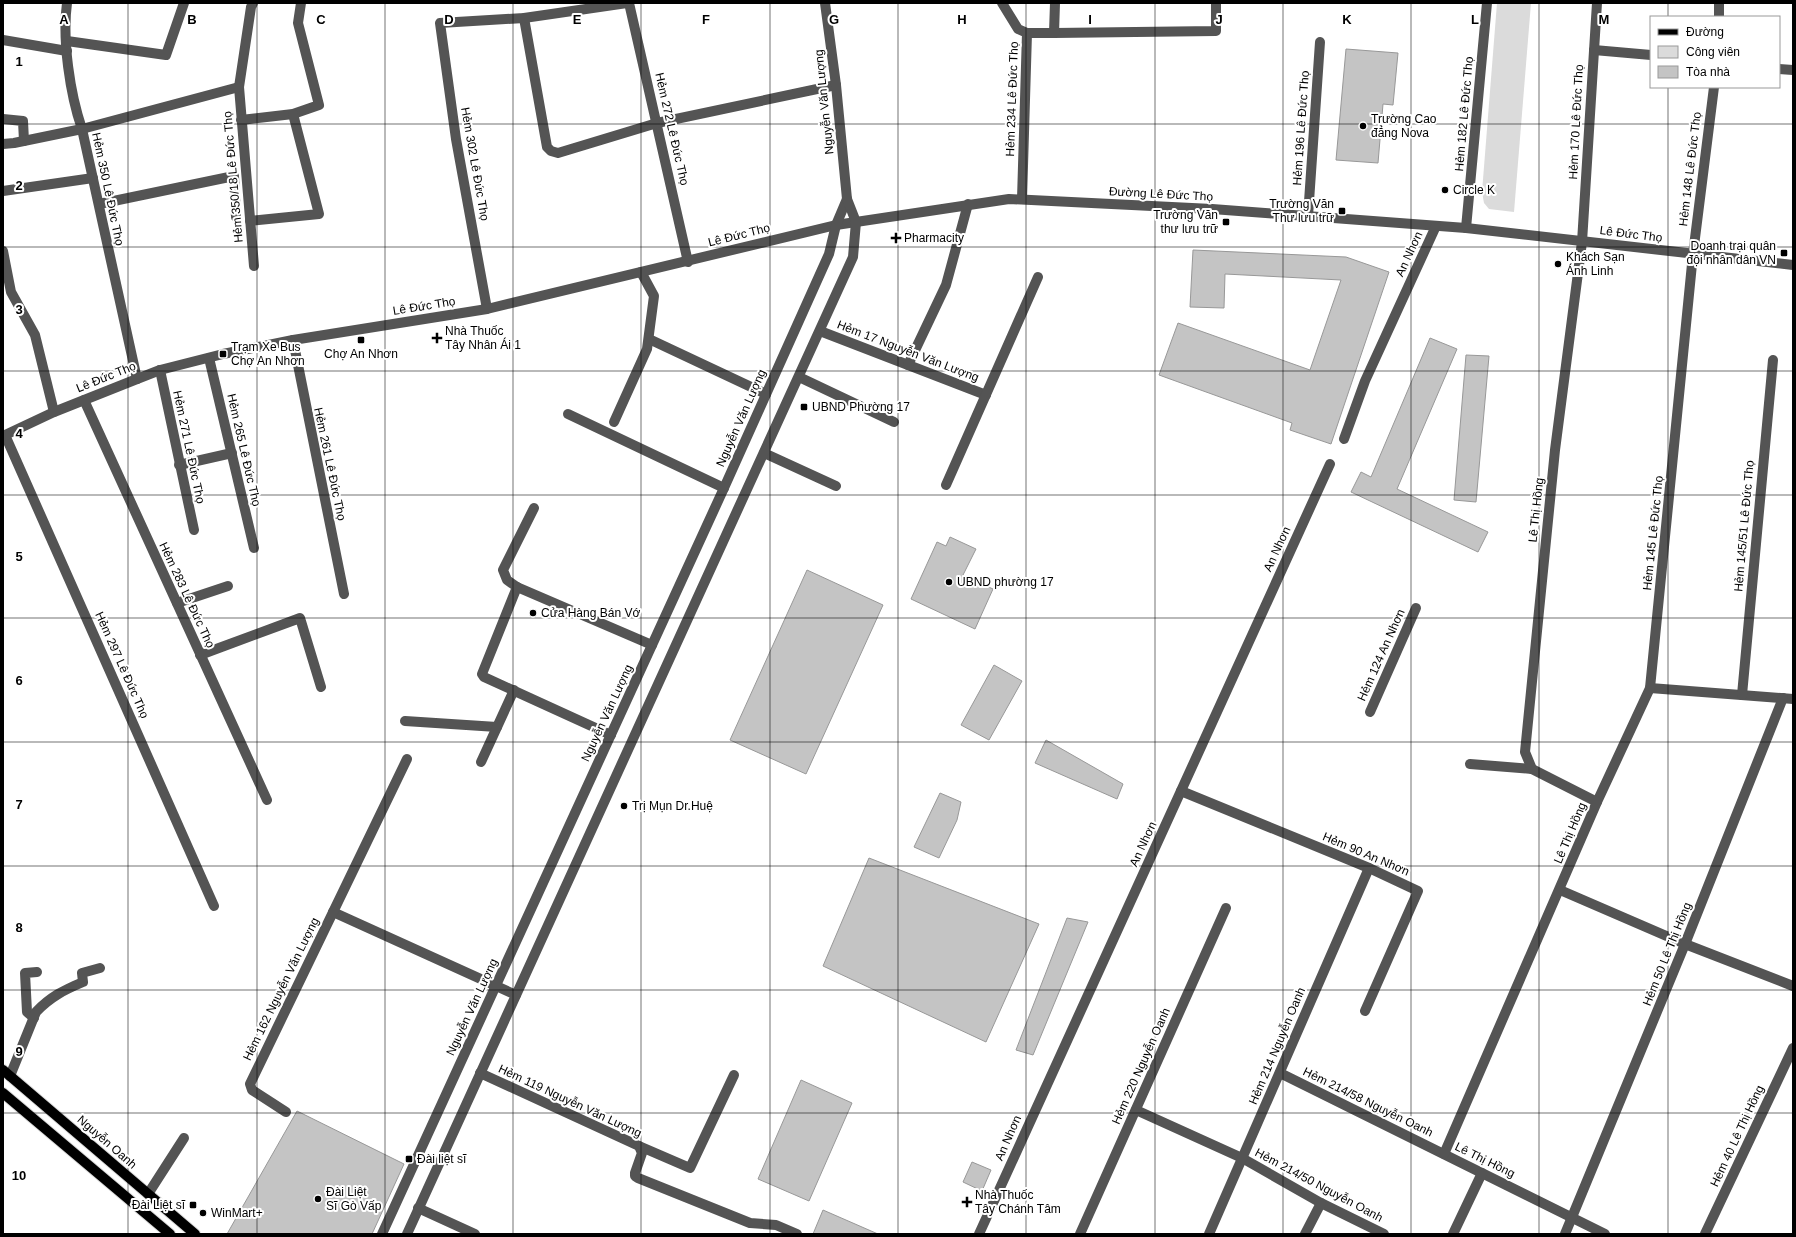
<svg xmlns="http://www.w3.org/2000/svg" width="1796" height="1237" viewBox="0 0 1796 1237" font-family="Helvetica,sans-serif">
	<rect width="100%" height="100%" fill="#fff"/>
	<polygon fill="#dbdbdb" points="1497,3 1531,3 1514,212 1489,209 1484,203 1482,192"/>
	<g fill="#c4c4c4" stroke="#989898">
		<polygon points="1346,49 1398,53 1393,105 1383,104 1378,163 1336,160"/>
		<polygon points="1193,250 1346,257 1389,272 1331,444 1290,430 1292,423 1159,375 1178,323 1310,370 1341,280 1225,274 1224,308 1190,307"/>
		<polygon points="1430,338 1457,349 1397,489 1488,532 1478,552 1351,492 1361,472 1371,477"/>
		<polygon points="1466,355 1489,356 1476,502 1454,500"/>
		<polygon points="950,537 976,549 963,575 993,589 975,629 911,599 937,542 946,546"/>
		<polygon points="807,570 883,605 806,774 730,740"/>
		<polygon points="994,665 1022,681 989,740 961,725"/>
		<polygon points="1046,740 1123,784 1117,799 1035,763"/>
		<polygon points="940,793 961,802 957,820 939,858 914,847"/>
		<polygon points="869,858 1039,924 986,1042 823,966"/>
		<polygon points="1067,918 1088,922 1033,1055 1016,1050"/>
		<polygon points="801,1080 852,1103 809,1201 758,1179"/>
		<polygon points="297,1111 404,1164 372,1234 227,1234"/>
		<polygon points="972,1162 991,1170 982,1191 963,1182"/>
		<polygon points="823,1210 878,1234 813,1234"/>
	</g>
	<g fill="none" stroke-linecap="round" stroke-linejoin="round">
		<g stroke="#dbdbdb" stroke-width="12">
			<g id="major">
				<polyline points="3,1070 195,1234"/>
				<polyline points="3,1093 170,1234"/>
			</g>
		</g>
		<g stroke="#545454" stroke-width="10">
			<path d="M67 3C62 40 70 94 82 129L137 379"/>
			<polyline points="253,3 251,7 239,87 254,266"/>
			<polyline points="629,3 688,262"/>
			<polyline points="1002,3 1018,29 1027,33"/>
			<polyline points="1719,17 1719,3"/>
			<polyline points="524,18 547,147 551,151 558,153 657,123 836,85"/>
			<polyline points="1054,33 1216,31 1216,3"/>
			<polyline points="3,40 67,51"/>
			<polyline points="67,41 166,55 184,3"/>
			<polyline points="1594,50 1651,55"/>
			<polyline points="1779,69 1793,70"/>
			<polyline points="3,119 23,121 24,141"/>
			<polyline points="241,120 293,114 319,105 298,23 301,3"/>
			<polyline points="3,144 14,143 82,129 239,87"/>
			<polyline points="3,191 93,178"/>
			<polyline points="1022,199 1027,33 1054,33 1055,3"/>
			<polyline points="99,204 234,176 236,217"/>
			<polyline points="1308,216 1320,42"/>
			<polyline points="250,221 319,214 293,114"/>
			<polyline points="1466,228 1487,3"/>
			<polyline points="3,251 11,292 35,335 54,412"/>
			<polyline points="487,309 456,139 440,23 524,18 627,3"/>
			<polyline points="820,331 986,395"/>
			<polyline points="649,339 766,394"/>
			<polyline points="293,340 344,594"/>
			<polyline points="209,358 254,548"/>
			<polyline points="908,365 946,285 968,204"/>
			<polyline points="160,370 194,530"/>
			<polyline points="799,377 894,422"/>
			<polyline points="84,400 267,800"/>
			<polyline points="568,414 724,488"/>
			<polyline points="614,422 647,349 654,296 641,272"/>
			<polyline points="5,435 214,906"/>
			<polyline points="3,436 54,412 137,379 160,370 223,354 293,340 487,309 836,225 1009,199 1212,209 1466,228 1793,265"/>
			<polyline points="1344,439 1365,381 1436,226"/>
			<polyline points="764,453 836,486"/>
			<polyline points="179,465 232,453"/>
			<polyline points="946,485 1038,277"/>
			<polyline points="534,508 503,570 507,580 517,587 652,645"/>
			<polyline points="517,587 482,674 484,677 611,735"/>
			<polyline points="177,603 228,586"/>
			<polyline points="200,655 300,618 321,687"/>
			<polyline points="1650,688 1793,699"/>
			<polyline points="1742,695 1773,360"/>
			<polyline points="1370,712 1416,608"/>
			<polyline points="405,721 497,727"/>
			<polyline points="481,762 514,690"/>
			<polyline points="1470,764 1532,769"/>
			<polyline points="1181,791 1369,868 1418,891 1365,1011"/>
			<polyline points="1597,802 1650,688 1693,254 1714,87"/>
			<polyline points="1560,890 1685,944 1793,986"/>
			<polyline points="333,912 516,995"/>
			<polyline points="34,1018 27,1012 25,973 37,972"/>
			<polyline points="480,1073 639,1146 642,1153 635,1173 635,1176 638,1178 750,1223 776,1225 797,1234"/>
			<polyline points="1280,1073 1605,1234"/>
			<path d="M10 1076 36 1012C50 997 64 990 83 982L82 973 100 968"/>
			<polyline points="1136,1110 1242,1158 1321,1203 1384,1234"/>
			<polyline points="286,1112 252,1090 250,1084 407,759"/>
			<polyline points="639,1146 690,1168 734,1075"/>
			<polyline points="1444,1154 1597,802 1532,769 1525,752 1555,450 1582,242 1597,3"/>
			<polyline points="148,1194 184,1138"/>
			<polyline points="418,1208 475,1234"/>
			<polyline points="382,1234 724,488 829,254 836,225 847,199"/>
			<polyline points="407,1234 853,257 856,222 847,199 836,85 825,3"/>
			<polyline points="979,1234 1330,464"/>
			<polyline points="1080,1234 1226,908"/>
			<polyline points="1209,1234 1369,868"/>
			<polyline points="1305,1234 1321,1203"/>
			<polyline points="1453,1234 1482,1173"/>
			<polyline points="1565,1234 1685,944 1783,698"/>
			<polyline points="1705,1234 1793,1048"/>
		</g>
		<use href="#major" stroke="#000" stroke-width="10"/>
	</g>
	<path fill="none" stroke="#000" stroke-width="1" stroke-opacity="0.55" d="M128 3V1234M257 3V1234M385 3V1234M513 3V1234M641 3V1234M770 3V1234M898 3V1234M1026 3V1234M1155 3V1234M1283 3V1234M1411 3V1234M1539 3V1234M1668 3V17M1668 87V1234M3 124H1793M3 247H1793M3 371H1793M3 495H1793M3 618H1793M3 742H1793M3 866H1793M3 990H1793M3 1113H1793"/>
	<g fill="#000" stroke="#fff" stroke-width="1.5">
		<circle cx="1363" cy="126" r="4"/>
		<circle cx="1445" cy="190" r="4"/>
		<rect x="1338" y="207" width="8" height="8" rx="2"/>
		<rect x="1222" y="218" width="8" height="8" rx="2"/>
		<path d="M894 232h4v4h4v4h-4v4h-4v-4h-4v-4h4z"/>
		<rect x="1780" y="249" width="8" height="8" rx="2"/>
		<circle cx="1558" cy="264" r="4"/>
		<path d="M435 332h4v4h4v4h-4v4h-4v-4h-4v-4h4z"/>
		<rect x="357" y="336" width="8" height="8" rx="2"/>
		<rect x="219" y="350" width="8" height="8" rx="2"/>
		<rect x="800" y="403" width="8" height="8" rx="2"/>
		<circle cx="949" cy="582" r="4"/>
		<circle cx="533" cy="613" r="4"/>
		<circle cx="624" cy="806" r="4"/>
		<rect x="405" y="1155" width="8" height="8" rx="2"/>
		<circle cx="318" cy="1199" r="4"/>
		<path d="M965 1196h4v4h4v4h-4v4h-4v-4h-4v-4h4z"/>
		<rect x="189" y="1201" width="8" height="8" rx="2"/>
		<circle cx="203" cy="1213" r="4"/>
	</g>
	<g text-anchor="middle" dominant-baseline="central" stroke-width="4" stroke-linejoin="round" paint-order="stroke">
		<g font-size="12" fill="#000" stroke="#fff">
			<text transform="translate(1012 99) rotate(-88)">Hẻm 234 Lê Đức Thọ</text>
			<text transform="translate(824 102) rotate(-96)">Nguyễn Văn Lượng</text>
			<text transform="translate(1464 114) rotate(-85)">Hẻm 182 Lê Đức Thọ</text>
			<text transform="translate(1576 122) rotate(-87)">Hẻm 170 Lê Đức Thọ</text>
			<text transform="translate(1301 128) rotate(-86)">Hẻm 196 Lê Đức Thọ</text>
			<text transform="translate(672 129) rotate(77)">Hẻm 272 Lê Đức Thọ</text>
			<text transform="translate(475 164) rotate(80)">Hẻm 302 Lê Đức Thọ</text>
			<text transform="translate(1690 169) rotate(-83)">Hẻm 148 Lê Đức Thọ</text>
			<text transform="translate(233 177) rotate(-95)">Hẻm 350/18 Lê Đức Thọ</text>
			<text transform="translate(108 189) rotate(78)">Hẻm 350 Lê Đức Thọ</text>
			<text transform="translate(1161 194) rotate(3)">Đường Lê Đức Thọ</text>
			<text transform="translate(1631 234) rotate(7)">Lê Đức Thọ</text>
			<text transform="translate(739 235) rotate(-14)">Lê Đức Thọ</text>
			<text transform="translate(1409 254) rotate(-65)">An Nhơn</text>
			<text transform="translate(424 306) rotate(-9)">Lê Đức Thọ</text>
			<text transform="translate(908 351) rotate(21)">Hẻm 17 Nguyễn Văn Lượng</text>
			<text transform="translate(106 377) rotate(-22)">Lê Đức Thọ</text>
			<text transform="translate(741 418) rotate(-66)">Nguyễn Văn Lượng</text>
			<text transform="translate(189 447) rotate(78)">Hẻm 271 Lê Đức Thọ</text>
			<text transform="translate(244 450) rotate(77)">Hẻm 265 Lê Đức Thọ</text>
			<text transform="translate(330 464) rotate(78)">Hẻm 261 Lê Đức Thọ</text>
			<text transform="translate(1536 510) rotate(-84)">Lê Thị Hồng</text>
			<text transform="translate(1744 526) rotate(-85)">Hẻm 145/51 Lê Đức Thọ</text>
			<text transform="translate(1653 533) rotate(-84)">Hẻm 145 Lê Đức Thọ</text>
			<text transform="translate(1277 549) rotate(-65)">An Nhơn</text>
			<text transform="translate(187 595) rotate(65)">Hẻm 283 Lê Đức Thọ</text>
			<text transform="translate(1381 655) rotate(-66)">Hẻm 124 An Nhơn</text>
			<text transform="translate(122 665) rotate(66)">Hẻm 297 Lê Đức Thọ</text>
			<text transform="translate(607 713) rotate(-65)">Nguyễn Văn Lượng</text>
			<text transform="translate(1570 833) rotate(-67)">Lê Thị Hồng</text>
			<text transform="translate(1143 844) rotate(-65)">An Nhơn</text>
			<text transform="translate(1366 854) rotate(23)">Hẻm 90 An Nhơn</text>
			<text transform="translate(1667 954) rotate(-68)">Hẻm 50 Lê Thị Hồng</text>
			<text transform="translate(281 989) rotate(-64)">Hẻm 162 Nguyễn Văn Lượng</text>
			<text transform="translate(472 1007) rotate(-65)">Nguyễn Văn Lượng</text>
			<text transform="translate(1277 1046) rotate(-67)">Hẻm 214 Nguyễn Oanh</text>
			<text transform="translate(1141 1066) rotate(-66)">Hẻm 220 Nguyễn Oanh</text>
			<text transform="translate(570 1101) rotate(25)">Hẻm 119 Nguyễn Văn Lượng</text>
			<text transform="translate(1368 1102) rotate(26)">Hẻm 214/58 Nguyễn Oanh</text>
			<text transform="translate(1737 1136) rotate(-65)">Hẻm 40 Lê Thị Hồng</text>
			<text transform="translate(1008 1138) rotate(-66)">An Nhơn</text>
			<text transform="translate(107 1142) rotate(41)">Nguyễn Oanh</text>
			<text transform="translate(1485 1160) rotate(26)">Lê Thị Hồng</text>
			<text transform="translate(1319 1185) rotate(28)">Hẻm 214/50 Nguyễn Oanh</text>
		</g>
		<g font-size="12" fill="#000" stroke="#fff" text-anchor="start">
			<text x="1371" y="119">Trường Cao<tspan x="1371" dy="14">đẳng Nova</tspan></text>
			<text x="1453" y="190">Circle K</text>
			<text x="1334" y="204" text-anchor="end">Trường Văn<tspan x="1334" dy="14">Thư lưu trữ</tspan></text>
			<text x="1218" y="215" text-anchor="end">Trường Văn<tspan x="1218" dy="14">thư lưu trữ</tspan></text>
			<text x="904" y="238">Pharmacity</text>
			<text x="1776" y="246" text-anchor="end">Doanh trại quân<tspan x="1776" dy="14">đội nhân dân VN</tspan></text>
			<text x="1566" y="257">Khách Sạn<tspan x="1566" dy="14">Ánh Linh</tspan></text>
			<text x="445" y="331">Nhà Thuốc<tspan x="445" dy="14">Tây Nhân Ái 1</tspan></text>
			<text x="231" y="347">Trạm Xe Bus<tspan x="231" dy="14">Chợ An Nhơn</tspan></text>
			<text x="361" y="354" text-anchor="middle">Chợ An Nhơn</text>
			<text x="812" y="407">UBND Phường 17</text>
			<text x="957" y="582">UBND phường 17</text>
			<text x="541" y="613">Cửa Hàng Bán Vớ</text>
			<text x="632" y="806">Trị Mụn Dr.Huệ</text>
			<text x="417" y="1159">Đài liệt sĩ</text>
			<text x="326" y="1192">Đài Liệt<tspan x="326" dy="14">Sĩ Gò Vấp</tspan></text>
			<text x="975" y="1195">Nhà Thuốc<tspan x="975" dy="14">Tây Chánh Tâm</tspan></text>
			<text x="185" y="1205" text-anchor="end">Đài Liệt sĩ</text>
			<text x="211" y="1213">WinMart+</text>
		</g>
	</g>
	<g font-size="13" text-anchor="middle" font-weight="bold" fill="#000" stroke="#fff" stroke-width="4" stroke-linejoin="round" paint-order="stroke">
		<text x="64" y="24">A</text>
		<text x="192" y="24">B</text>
		<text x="321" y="24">C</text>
		<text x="449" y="24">D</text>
		<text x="577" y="24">E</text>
		<text x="706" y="24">F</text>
		<text x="834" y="24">G</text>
		<text x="962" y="24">H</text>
		<text x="1090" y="24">I</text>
		<text x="1219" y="24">J</text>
		<text x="1347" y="24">K</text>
		<text x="1475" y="24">L</text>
		<text x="1604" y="24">M</text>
		<text x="19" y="66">1</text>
		<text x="19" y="190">2</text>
		<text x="19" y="314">3</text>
		<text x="19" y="438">4</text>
		<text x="19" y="561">5</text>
		<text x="19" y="685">6</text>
		<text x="19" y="809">7</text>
		<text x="19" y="932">8</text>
		<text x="19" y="1056">9</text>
		<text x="19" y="1180">10</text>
	</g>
	<rect width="1796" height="1237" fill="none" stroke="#000000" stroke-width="8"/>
	<rect x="1650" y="16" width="130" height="72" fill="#ffffff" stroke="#999999"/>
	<rect x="1658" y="29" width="20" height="6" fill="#000000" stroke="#999999"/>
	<text x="1686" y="36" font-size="12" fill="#000000">Đường</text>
	<rect x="1658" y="46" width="20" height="12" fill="#dbdbdb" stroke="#999999"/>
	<text x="1686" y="56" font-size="12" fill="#000000">Công viên</text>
	<rect x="1658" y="66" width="20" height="12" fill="#c4c4c4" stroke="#999999"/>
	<text x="1686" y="76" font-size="12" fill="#000000">Tòa nhà</text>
</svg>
